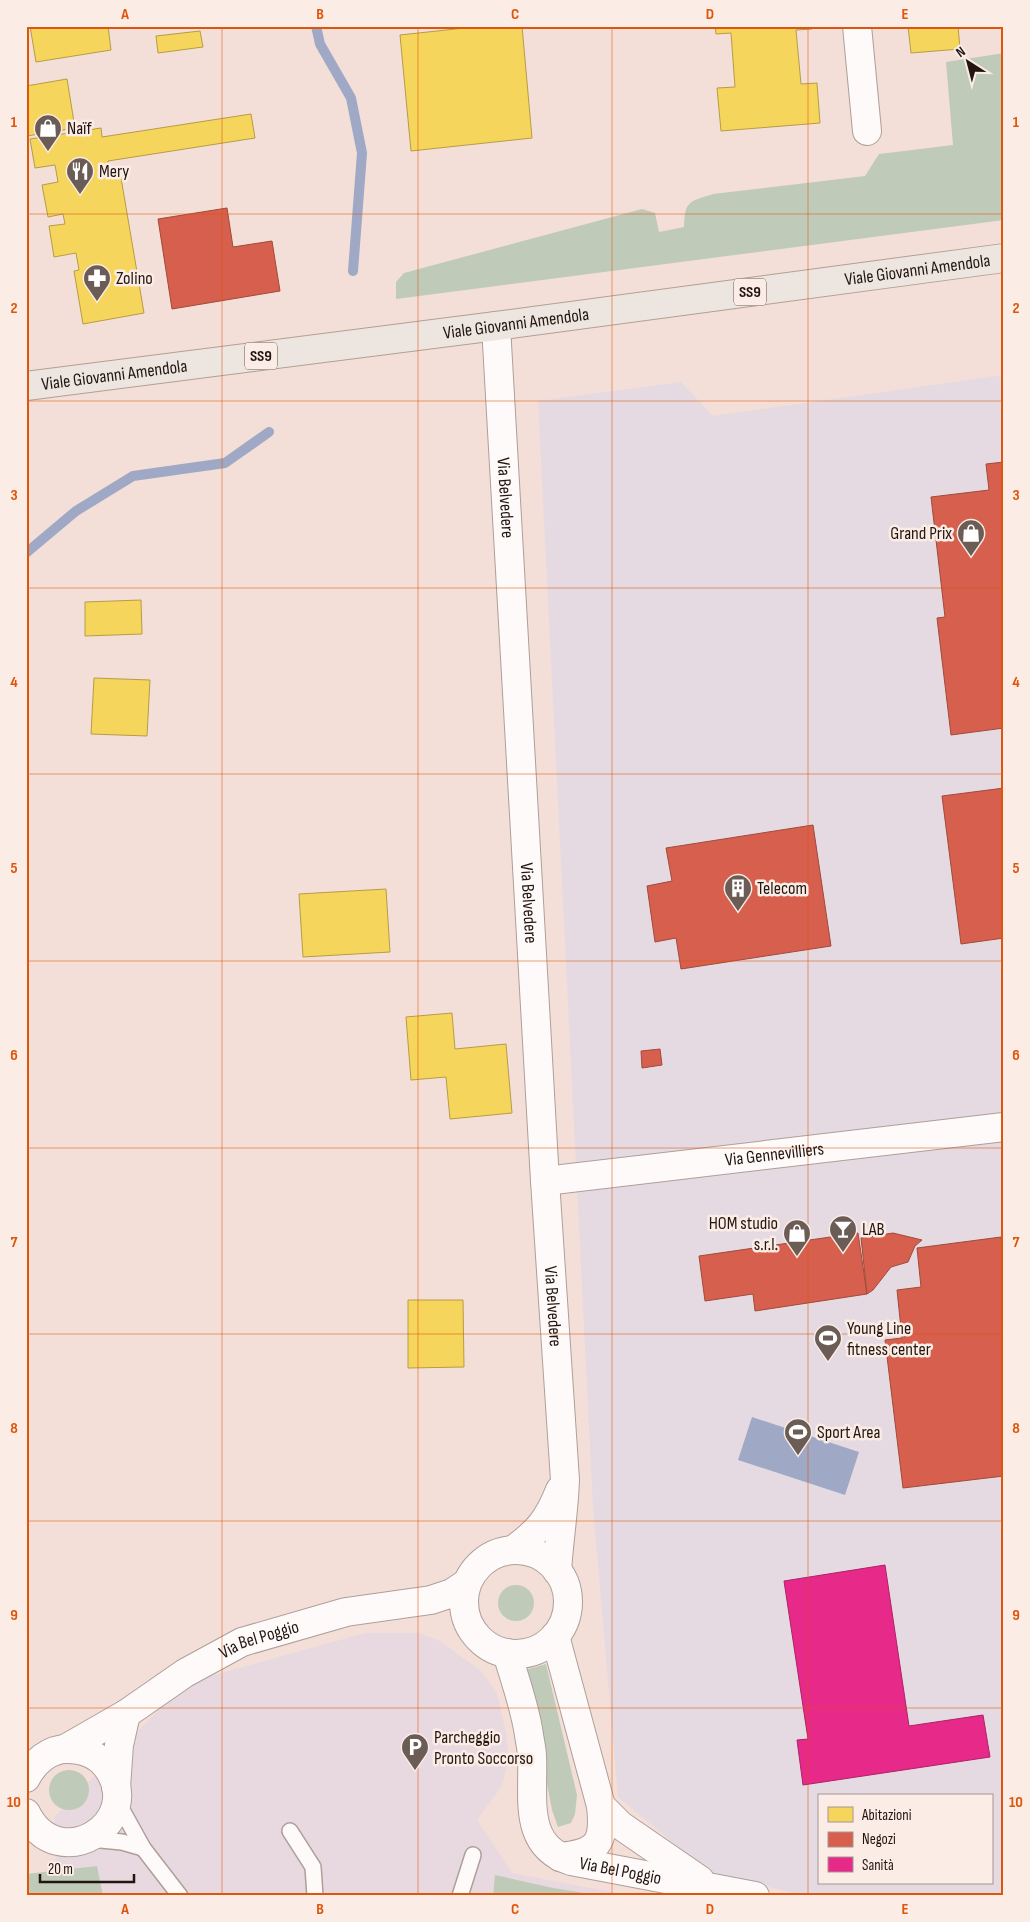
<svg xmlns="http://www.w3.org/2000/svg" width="1030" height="1922" viewBox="0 0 1030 1922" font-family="'Sofia Sans Condensed',sans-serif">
	<rect width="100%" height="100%" fill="#f3dfd7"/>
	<path fill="#e5dae2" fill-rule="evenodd" d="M1004 375V1896H805L708 1872 618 1797 593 1508 538 401 681 382 713 416ZM819 1796H991V1883H819Z"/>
	<polygon fill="#e8d9e0" points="365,1633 419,1633 440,1641 481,1671 497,1693 506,1733 509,1759 502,1786 477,1820 512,1873 633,1896 57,1896 54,1817 185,1683"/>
	<g fill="#bfcbb8">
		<path d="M1004 53V220L396 299V282L404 273 642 209 655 213 659 232 684 227C685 200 689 202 713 194L865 176 879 154 953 145 946 62Z"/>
		<circle cx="516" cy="1603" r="18"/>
		<polygon points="546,1664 577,1795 575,1814 571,1823 558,1827 552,1810 525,1670"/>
		<circle cx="69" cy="1790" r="20"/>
		<polygon points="97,1866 103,1896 26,1896 26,1874"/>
		<polygon points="495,1875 553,1888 603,1896 493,1896"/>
	</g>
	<polygon fill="#9fa9c5" points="752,1417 859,1452 845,1495 738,1460"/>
	<g fill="#f6d55c" stroke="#b79c46">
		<polygon points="30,26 108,26 111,50 36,62"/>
		<polygon points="483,26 522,26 532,138 411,151 400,35"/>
		<polygon points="715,26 811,26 812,29 796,30 801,84 817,83 820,123 721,131 717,88 735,87 731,33 716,34"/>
		<polygon points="908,26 958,26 960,49 911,53"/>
		<polygon points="200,31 203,47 158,53 156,36"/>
		<polygon points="67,79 75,128 27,136 26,86"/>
		<polygon points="251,114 255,138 108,161 110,173 120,172 144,313 83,324 74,271 79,270 76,253 54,257 49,226 65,224 63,214 48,217 42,185 58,182 55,165 35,168 30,139 101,128 102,137"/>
		<polygon points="141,600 142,634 85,636 85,602"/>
		<polygon points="94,678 150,680 147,736 91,734"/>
		<polygon points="386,889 390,952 303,957 299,894"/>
		<polygon points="452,1013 455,1049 506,1044 512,1113 450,1119 446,1077 411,1080 406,1017"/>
		<polygon points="408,1300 463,1300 464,1367 408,1368"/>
	</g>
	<g fill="#d6604d" stroke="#a04a3b">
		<polygon points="227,208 233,247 272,241 280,291 172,309 158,219"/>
		<polygon points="1004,462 1004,728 951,735 937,618 945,617 931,497 989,490 986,464"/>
		<polygon points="1004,788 1004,938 961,944 942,796"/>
		<polygon points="813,825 831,946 681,969 676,938 655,942 647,886 672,881 666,848"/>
		<polygon points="660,1049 662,1065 642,1068 641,1051"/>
		<polygon points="858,1233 867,1294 755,1311 753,1294 705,1301 699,1256"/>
		<polygon points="893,1233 922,1240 915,1246 908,1262 891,1267 873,1290 867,1294 861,1238"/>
		<polygon points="1001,1237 1004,1260 1004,1476 903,1488 885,1340 902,1338 897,1290 921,1287 917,1248"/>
	</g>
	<polygon fill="#e7298a" stroke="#ac2366" points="885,1565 909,1726 983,1715 990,1757 803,1785 797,1740 808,1739 784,1581"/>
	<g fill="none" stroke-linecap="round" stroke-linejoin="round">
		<g stroke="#9fa9c5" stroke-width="10">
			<polyline points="316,26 320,44 351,98 362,153 353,271"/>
			<polyline points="26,553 76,511 133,476 225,463 269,432"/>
		</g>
		<g stroke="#ae9f99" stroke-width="18">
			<g id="service">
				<polyline points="117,1801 143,1848 180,1896"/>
				<polyline points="290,1831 313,1867 315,1896"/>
				<polyline points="90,1839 122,1842 143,1848"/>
				<polyline points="460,1896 473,1855"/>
			</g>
		</g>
		<g stroke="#ae9f99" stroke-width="30">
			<g id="minor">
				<polyline points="857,26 867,131"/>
				<path id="s1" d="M496 326 545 1181 565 1480C564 1510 559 1540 557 1571"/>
				<path id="s2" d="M545 1181 1004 1127"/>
				<path d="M513 1550C539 1531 548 1520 560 1490"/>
				<circle cx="516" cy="1602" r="52"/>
				<polyline points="555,1636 601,1806 620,1825 700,1880"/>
				<path id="s3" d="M507 1653C515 1680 525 1707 529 1735 530 1742 532 1750 532 1757 534 1797 522 1846 571 1861L755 1896"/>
				<path id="s4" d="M65 1749 126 1714 185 1673 242 1642 346 1612 431 1600 452 1593 467 1583"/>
				<path d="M26 1778C34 1762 49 1749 67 1749 83 1749 98 1755 107 1767 147 1822 58 1878 26 1813"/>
				<polyline points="116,1787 119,1745 126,1714"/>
				<path d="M560 1857C598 1853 605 1843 601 1806"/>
			</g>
		</g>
		<g stroke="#b39f92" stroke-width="30">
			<g id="primary">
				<path id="s5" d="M26 386 496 326 1004 258"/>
			</g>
		</g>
		<use href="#service" stroke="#fdfaf9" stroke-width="15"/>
		<use href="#minor" stroke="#fdfaf9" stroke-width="28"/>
		<use href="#primary" stroke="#ede5df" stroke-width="28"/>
	</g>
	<path fill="none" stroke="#de560c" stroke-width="1" stroke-opacity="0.55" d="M222 26V1896M418 26V1896M612 26V1896M808 26V1896M26 214H1004M26 401H1004M26 588H1004M26 774H1004M26 961H1004M26 1148H1004M26 1334H1004M26 1521H1004M26 1708H1004"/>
	<defs>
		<g id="shop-pin" transform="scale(1.4375)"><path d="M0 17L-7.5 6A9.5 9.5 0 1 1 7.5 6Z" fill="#6c5c56" stroke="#fbece6"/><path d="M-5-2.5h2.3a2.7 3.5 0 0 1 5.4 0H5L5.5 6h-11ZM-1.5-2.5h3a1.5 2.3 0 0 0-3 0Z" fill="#fff"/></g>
		<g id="restaurant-pin" transform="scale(1.4375)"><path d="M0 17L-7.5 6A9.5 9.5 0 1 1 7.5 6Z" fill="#6c5c56" stroke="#fbece6"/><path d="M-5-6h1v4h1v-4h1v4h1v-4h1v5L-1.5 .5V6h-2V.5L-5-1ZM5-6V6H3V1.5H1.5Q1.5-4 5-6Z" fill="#fff"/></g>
		<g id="pharmacy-pin" transform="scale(1.4375)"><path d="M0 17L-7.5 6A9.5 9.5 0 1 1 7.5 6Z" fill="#6c5c56" stroke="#fbece6"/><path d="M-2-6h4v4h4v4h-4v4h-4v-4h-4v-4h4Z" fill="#fff"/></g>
		<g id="building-pin" transform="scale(1.4375)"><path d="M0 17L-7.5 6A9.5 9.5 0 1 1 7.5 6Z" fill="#6c5c56" stroke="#fbece6"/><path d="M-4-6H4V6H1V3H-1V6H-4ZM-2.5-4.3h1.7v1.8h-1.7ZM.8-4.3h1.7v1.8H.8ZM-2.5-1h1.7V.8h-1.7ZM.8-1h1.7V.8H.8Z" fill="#fff"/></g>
		<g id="bar-pin" transform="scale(1.4375)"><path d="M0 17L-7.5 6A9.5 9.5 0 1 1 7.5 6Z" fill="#6c5c56" stroke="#fbece6"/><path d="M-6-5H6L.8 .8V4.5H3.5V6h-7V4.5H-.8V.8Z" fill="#fff"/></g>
		<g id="stadium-pin" transform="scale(1.4375)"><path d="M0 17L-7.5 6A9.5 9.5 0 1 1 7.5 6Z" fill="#6c5c56" stroke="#fbece6"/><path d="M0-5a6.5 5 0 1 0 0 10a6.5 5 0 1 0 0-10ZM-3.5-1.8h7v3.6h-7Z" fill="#fff"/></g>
		<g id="parking-pin" transform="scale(1.4375)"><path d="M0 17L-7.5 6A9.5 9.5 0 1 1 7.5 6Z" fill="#6c5c56" stroke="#fbece6"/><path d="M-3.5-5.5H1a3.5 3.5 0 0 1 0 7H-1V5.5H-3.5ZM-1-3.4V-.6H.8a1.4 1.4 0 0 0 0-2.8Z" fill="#fff"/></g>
	</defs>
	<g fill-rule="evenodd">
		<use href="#shop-pin" x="48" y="128"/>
		<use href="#restaurant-pin" x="80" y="171"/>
		<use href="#pharmacy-pin" x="97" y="278"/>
		<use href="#shop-pin" x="971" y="533"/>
		<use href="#building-pin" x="738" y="888"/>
		<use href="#bar-pin" x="843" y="1229"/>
		<use href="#shop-pin" x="797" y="1233"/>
		<use href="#stadium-pin" x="828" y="1338"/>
		<use href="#stadium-pin" x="798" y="1432"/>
		<use href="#parking-pin" x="415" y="1747"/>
	</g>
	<g text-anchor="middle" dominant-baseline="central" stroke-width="5" stroke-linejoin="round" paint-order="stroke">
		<g fill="#fbece6" stroke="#645651" stroke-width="1">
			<rect x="734" y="278.5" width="32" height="27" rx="4"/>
			<rect x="245" y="342.5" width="32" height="27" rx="4"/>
		</g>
		<g font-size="16" font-weight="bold" fill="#231611">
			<text x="750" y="292">SS9</text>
			<text x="261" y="356">SS9</text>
		</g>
		<g font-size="18" fill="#231611" stroke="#fbece6" text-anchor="start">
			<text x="67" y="128">Naïf</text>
			<text x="99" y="171">Mery</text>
			<text x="116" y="278">Zolino</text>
			<text x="952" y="533" text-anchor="end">Grand Prix</text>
			<text x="757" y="888">Telecom</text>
			<text x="778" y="1223" text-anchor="end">HOM studio<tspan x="778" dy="21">s.r.l.</tspan></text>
			<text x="862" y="1229">LAB</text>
			<text x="847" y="1328">Young Line<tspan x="847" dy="21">fitness center</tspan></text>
			<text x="817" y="1432">Sport Area</text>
			<text x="434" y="1737">Parcheggio<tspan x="434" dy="21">Pronto Soccorso</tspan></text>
		</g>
		<g font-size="18" fill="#231611" stroke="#fbece6">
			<text stroke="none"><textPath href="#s5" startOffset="899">Viale Giovanni Amendola</textPath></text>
			<text stroke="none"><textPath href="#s5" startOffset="494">Viale Giovanni Amendola</textPath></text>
			<text stroke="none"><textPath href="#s5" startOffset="89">Viale Giovanni Amendola</textPath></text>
			<text stroke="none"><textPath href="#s1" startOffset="172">Via Belvedere</textPath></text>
			<text stroke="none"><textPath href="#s1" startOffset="578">Via Belvedere</textPath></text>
			<text stroke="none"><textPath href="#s2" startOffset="231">Via Gennevilliers</textPath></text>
			<text stroke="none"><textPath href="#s1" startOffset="982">Via Belvedere</textPath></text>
			<text stroke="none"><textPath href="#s4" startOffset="224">Via Bel Poggio</textPath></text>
			<text stroke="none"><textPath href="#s3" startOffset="279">Via Bel Poggio</textPath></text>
		</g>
	</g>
	<rect width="1030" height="1922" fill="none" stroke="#fbece6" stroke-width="55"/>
	<rect x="818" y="1794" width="175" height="90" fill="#fbece6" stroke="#a59691"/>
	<rect x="828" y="1807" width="25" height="15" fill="#f6d55c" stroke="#a59691"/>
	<text x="862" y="1820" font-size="15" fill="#231611">Abitazioni</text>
	<rect x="828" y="1832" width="25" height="15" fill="#d6604d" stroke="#a59691"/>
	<text x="862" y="1844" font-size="15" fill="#231611">Negozi</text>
	<rect x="828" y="1857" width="25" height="15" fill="#e7298a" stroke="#a59691"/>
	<text x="862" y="1870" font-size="15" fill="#231611">Sanità</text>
	<g transform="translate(968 62) rotate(324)" stroke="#fbece6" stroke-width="4" paint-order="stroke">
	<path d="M0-4L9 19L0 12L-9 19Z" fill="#231611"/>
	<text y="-8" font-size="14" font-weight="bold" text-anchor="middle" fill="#231611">N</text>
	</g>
	<path d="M40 1874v8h94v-8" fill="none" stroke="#231611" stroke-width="2.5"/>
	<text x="48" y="1874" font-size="15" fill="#231611" stroke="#fbece6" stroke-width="4" paint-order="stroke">20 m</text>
	<rect x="28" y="28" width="974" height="1866" fill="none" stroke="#de560c" stroke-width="2"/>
	<g font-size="16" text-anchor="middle" font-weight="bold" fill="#de560c">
		<text x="125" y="19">A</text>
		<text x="320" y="19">B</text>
		<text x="515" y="19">C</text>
		<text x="710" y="19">D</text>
		<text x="905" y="19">E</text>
		<text x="14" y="127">1</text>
		<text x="1016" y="127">1</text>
		<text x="14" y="313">2</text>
		<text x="1016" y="313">2</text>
		<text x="14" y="500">3</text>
		<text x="1016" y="500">3</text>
		<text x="14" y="687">4</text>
		<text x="1016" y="687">4</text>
		<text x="14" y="873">5</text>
		<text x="1016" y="873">5</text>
		<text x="14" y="1060">6</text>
		<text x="1016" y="1060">6</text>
		<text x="14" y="1247">7</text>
		<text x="1016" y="1247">7</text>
		<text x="14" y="1433">8</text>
		<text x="1016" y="1433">8</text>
		<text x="14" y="1620">9</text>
		<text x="1016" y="1620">9</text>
		<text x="14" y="1807">10</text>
		<text x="1016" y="1807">10</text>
		<text x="125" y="1914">A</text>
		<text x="320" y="1914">B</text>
		<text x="515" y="1914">C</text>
		<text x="710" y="1914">D</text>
		<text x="905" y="1914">E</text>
	</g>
</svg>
